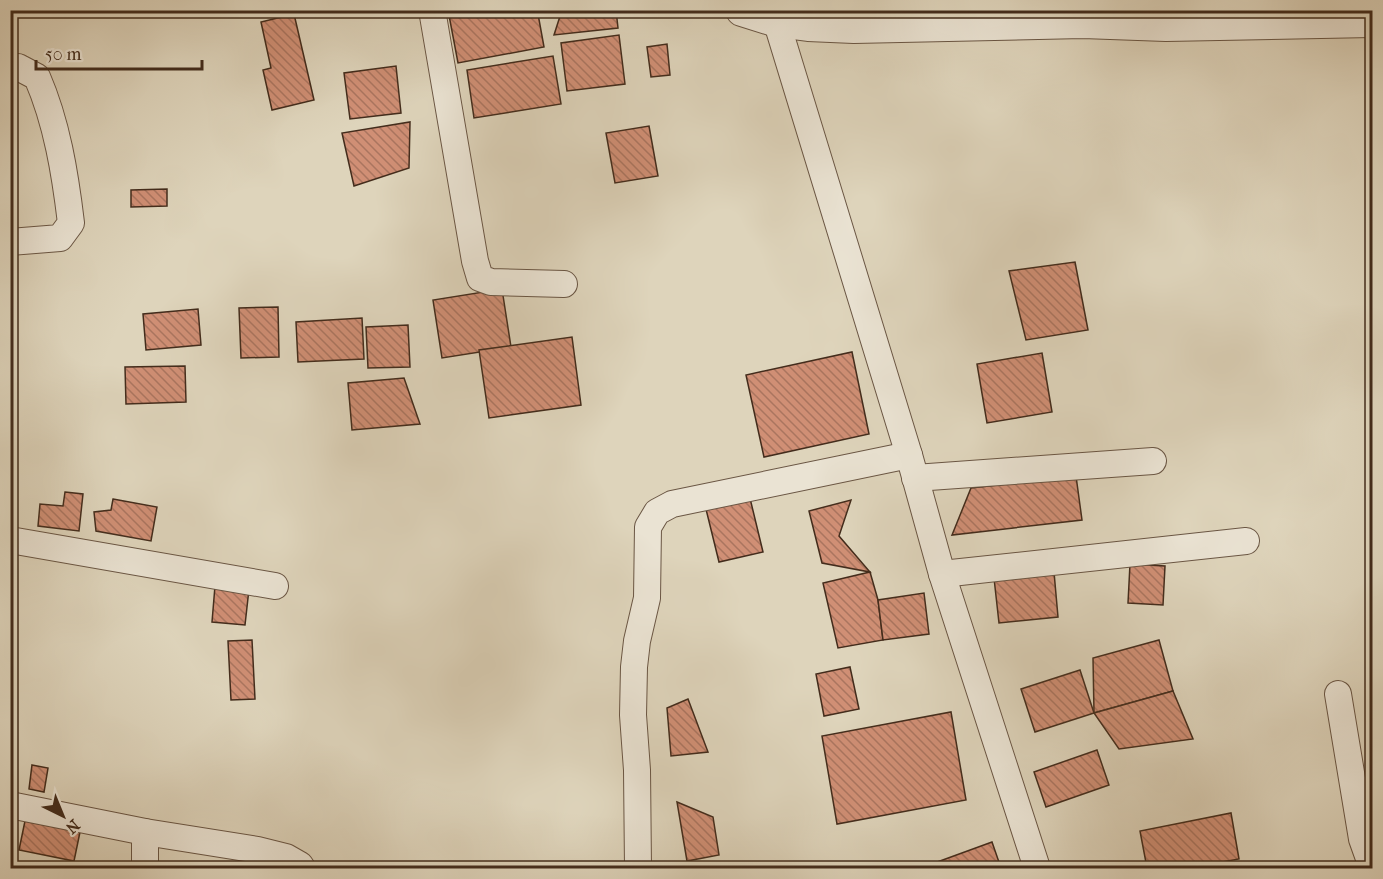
<svg xmlns="http://www.w3.org/2000/svg" width="1383" height="879" viewBox="0 0 1383 879" font-family="'IM FELL French Canon',serif">
	<defs>
		<pattern id="building-back-hatch" width="6" height="6" patternUnits="userSpaceOnUse" patternTransform="scale(1.5)"><rect width="6" height="6" fill="#d08f75"/><path d="M-1 5l2 2M0 0l6 6M5-1l2 2" fill="none" stroke="#aa755f"/></pattern>
	</defs>
	<rect width="100%" height="100%" fill="#ded4bb"/>
	<filter id="stains"><feTurbulence type="fractalNoise" baseFrequency=".00333" numOctaves="4"/><feColorMatrix values="0 0 0 0 .2 0 0 0 0 .09 0 0 0 0 .02 0 0 0 .5 -.17"/></filter>
	<radialGradient id="worn" r=".72"><stop offset=".6" stop-color="#630" stop-opacity="0"/><stop offset="1" stop-color="#630" stop-opacity=".3"/></radialGradient>
	<g fill="url(#building-back-hatch)" stroke="#432c1c" stroke-width="1.5">
		<polygon points="448,10 502,10 538,14 544,47 458,63"/>
		<polygon points="562,10 616,10 618,28 554,35"/>
		<polygon points="294,14 314,100 272,110 263,70 271,68 261,22"/>
		<polygon points="619,35 625,84 567,91 561,43"/>
		<polygon points="667,44 670,75 651,77 647,47"/>
		<polygon points="553,56 561,104 474,118 467,70"/>
		<polygon points="396,66 401,113 350,119 344,73"/>
		<polygon points="410,122 409,168 354,186 342,133"/>
		<polygon points="649,126 658,176 615,183 606,133"/>
		<polygon points="167,189 167,206 131,207 131,190"/>
		<polygon points="1075,262 1088,330 1026,340 1009,271"/>
		<polygon points="502,289 511,347 442,358 433,300"/>
		<polygon points="278,307 279,357 241,358 239,308"/>
		<polygon points="198,309 201,345 146,350 143,314"/>
		<polygon points="362,318 364,359 298,362 296,322"/>
		<polygon points="408,325 410,367 368,368 366,327"/>
		<polygon points="572,337 581,405 489,418 479,350"/>
		<polygon points="852,352 869,434 764,457 746,375"/>
		<polygon points="1042,353 1052,412 987,423 977,364"/>
		<polygon points="185,366 186,402 126,404 125,367"/>
		<polygon points="404,378 420,424 352,430 348,383"/>
		<polygon points="1076,476 1082,520 952,535 971,488"/>
		<polygon points="748,490 763,552 719,562 704,501"/>
		<polygon points="65,492 83,494 79,531 38,526 40,504 63,506"/>
		<polygon points="113,499 157,507 151,541 96,531 94,512 111,510"/>
		<polygon points="851,500 839,536 870,572 822,563 809,511"/>
		<polygon points="1130,564 1165,566 1163,605 1128,603"/>
		<polygon points="870,572 878,600 883,640 838,648 823,583"/>
		<polygon points="1054,572 1058,617 999,623 994,578"/>
		<polygon points="215,586 249,589 245,625 212,622"/>
		<polygon points="924,593 929,634 883,640 878,600"/>
		<polygon points="1372,610 1372,659 1371,659 1367,611"/>
		<polygon points="252,640 255,699 231,700 228,641"/>
		<polygon points="1159,640 1173,691 1094,713 1093,658"/>
		<polygon points="850,667 859,709 824,716 816,674"/>
		<polygon points="1080,670 1094,713 1035,732 1021,689"/>
		<polygon points="1173,691 1193,739 1119,749 1094,713"/>
		<polygon points="688,699 708,752 671,756 667,708"/>
		<polygon points="951,712 966,800 837,824 822,736"/>
		<polygon points="1097,750 1109,785 1046,807 1034,772"/>
		<polygon points="32,765 48,768 44,792 29,789"/>
		<polygon points="677,802 713,817 719,855 687,861"/>
		<polygon points="1231,813 1239,859 1189,868 1147,868 1140,831"/>
		<polygon points="25,821 80,832 74,861 19,850"/>
		<polygon points="992,842 1001,868 930,868 929,865"/>
	</g>
	<g fill="none" stroke-linecap="round" stroke-linejoin="round">
		<g stroke="#6a5644" stroke-width="28">
			<g id="minor">
				<polyline points="432,10 475,261 480,278 491,282 564,284"/>
				<polyline points="773,10 909,455 942,574 1037,868"/>
				<path d="M10 67H18L37 77C57 123 65 173 71 223L60 238 10 242"/>
				<polyline points="915,478 1153,461"/>
				<polyline points="10,540 275,586"/>
				<polyline points="942,574 1246,541"/>
				<polyline points="1338,694 1362,839 1372,867"/>
				<polyline points="10,805 145,832 258,850 286,857 300,865 302,868"/>
				<polyline points="145,832 145,868"/>
				<polyline points="638,868 637,770 633,715 634,667 637,641 647,598 648,527 657,512 672,504 909,455"/>
			</g>
		</g>
		<g stroke="#6a5644" stroke-width="34">
			<polyline id="tertiary" points="742,10 777,21 808,25 854,27 1083,22 1166,25 1372,21"/>
		</g>
		<use href="#minor" stroke="#eae3d3" stroke-width="26"/>
		<use href="#tertiary" stroke="#eae3d3" stroke-width="32"/>
	</g>
	<rect width="1383" height="879" fill="none" stroke="#ded4bb" stroke-width="36"/>
	<rect x="12" y="12" width="1359" height="855" fill="none" stroke="#432c1c" stroke-width="3"/>
	<rect x="18" y="18" width="1347" height="843" fill="none" stroke="#432c1c" stroke-width="1.5"/>
	<g transform="translate(63 816) rotate(137)" stroke="#eae3d3" stroke-width="4.5" paint-order="stroke">
	<path d="M0-4.5L10 22L0 15L-10 22Z" fill="#432c1c"/>
	<text y="-9" font-size="16" font-weight="bold" text-anchor="middle" fill="#432c1c">N</text>
	</g>
	<path d="M36 60v9h166v-9" fill="none" stroke="#432c1c" stroke-width="3"/>
	<text x="45" y="60" font-size="18" fill="#432c1c" stroke="#eae3d3" stroke-width="4.5" paint-order="stroke">50 m</text>
	<rect width="100%" height="100%" filter="url(#stains)"/>
	<rect width="100%" height="100%" fill="url(#worn)"/>
</svg>
